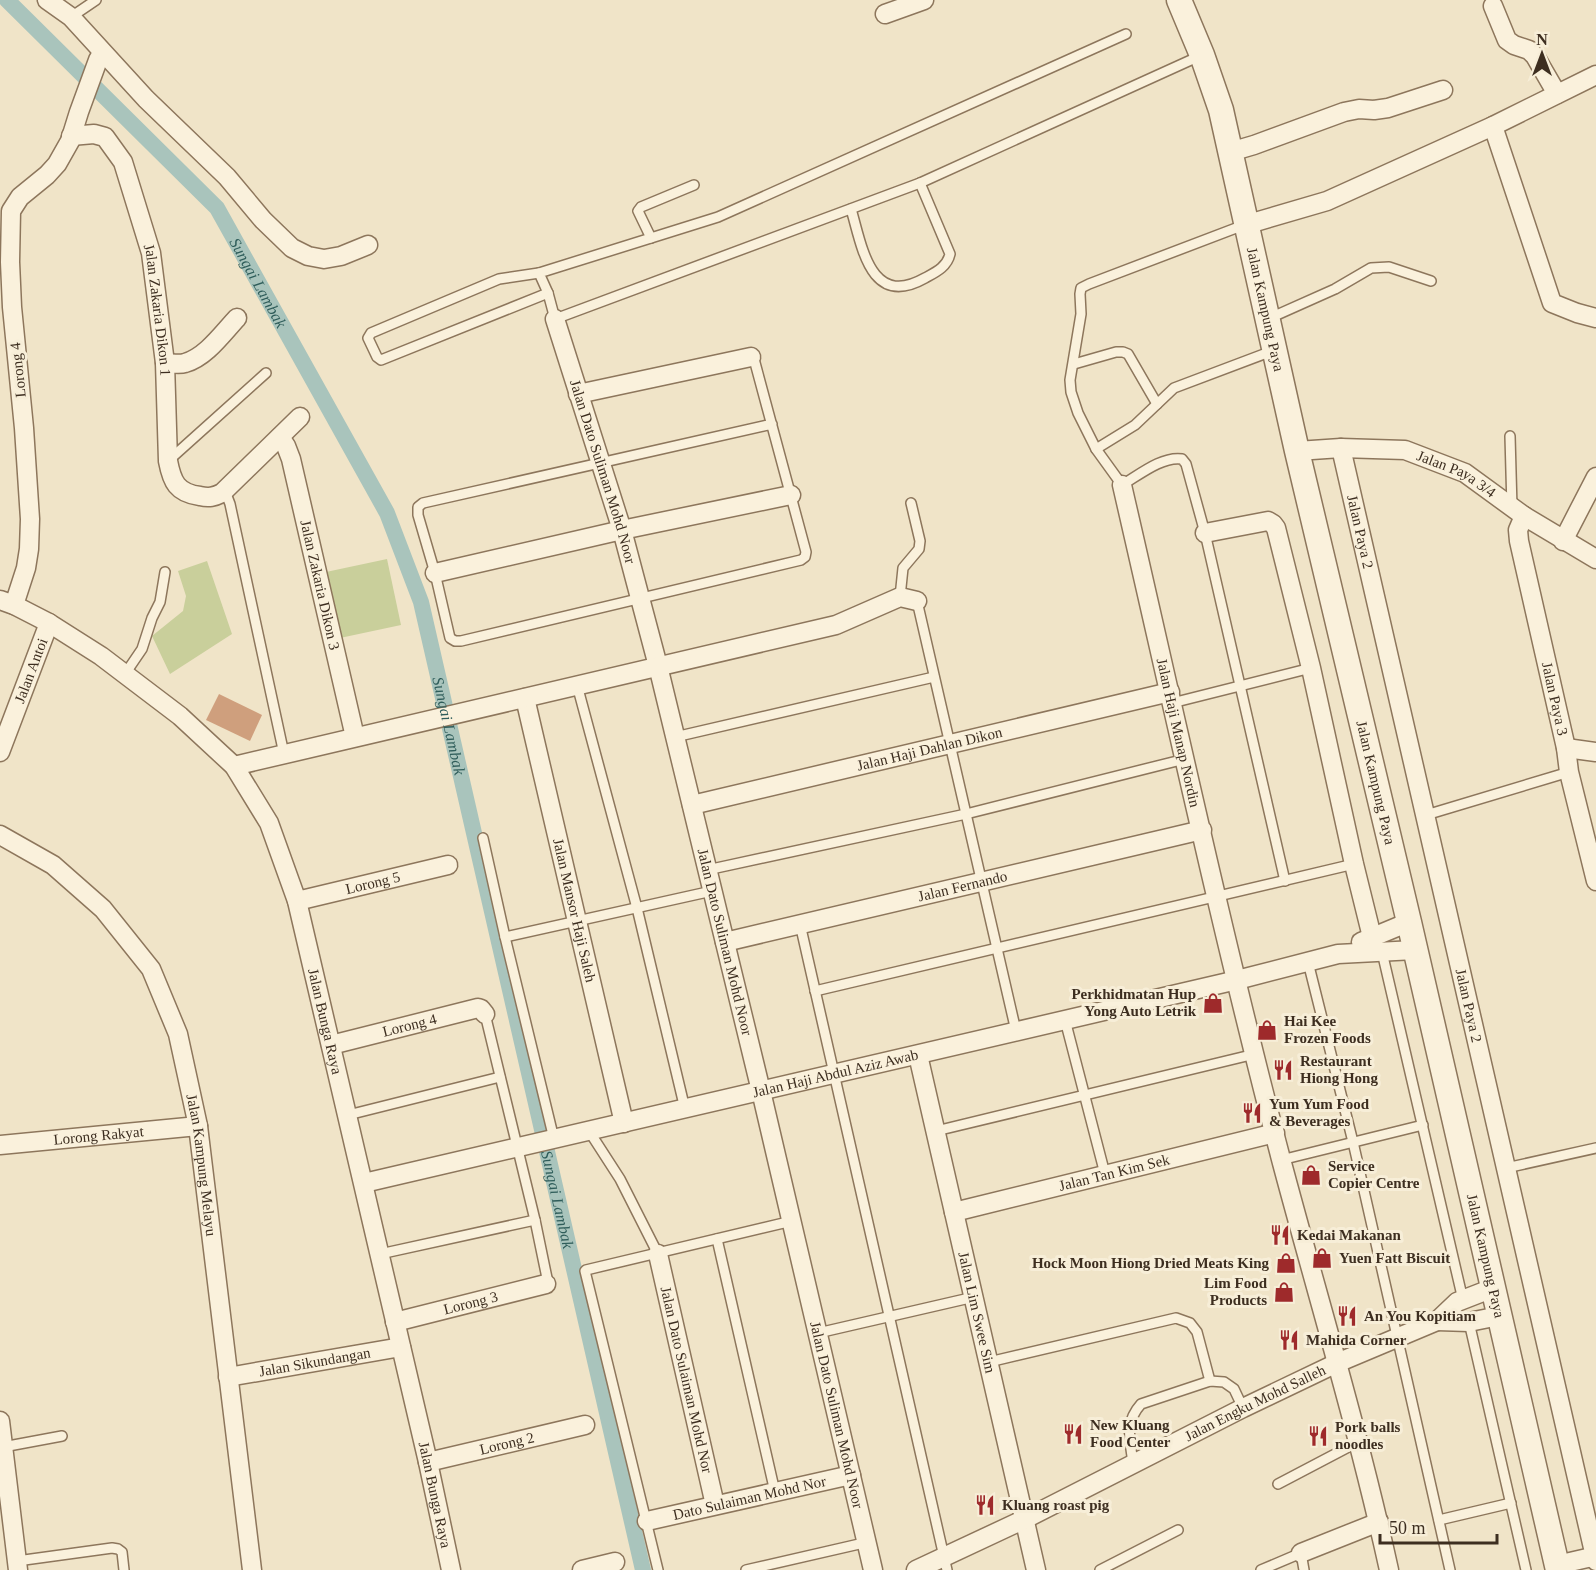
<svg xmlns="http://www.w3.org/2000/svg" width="1596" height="1570" viewBox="0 0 1596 1570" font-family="'Times New Roman',serif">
	<rect width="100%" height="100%" fill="#f0e4c8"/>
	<g fill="#c9cf9b">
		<polygon points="387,559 401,625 340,638 326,572"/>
		<polygon points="207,561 232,634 170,674 152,636 183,611 186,596 178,571"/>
	</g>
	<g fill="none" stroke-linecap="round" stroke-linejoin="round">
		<path stroke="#a9c4bc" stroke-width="16" id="s1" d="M7 0 217 208 387 513 421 602 643 1570"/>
	</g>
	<polygon fill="#cf9f7d" points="219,694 262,715 250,741 206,720"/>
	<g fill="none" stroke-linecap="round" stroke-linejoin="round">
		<g stroke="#8d765c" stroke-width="12">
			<g id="service">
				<polyline points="71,17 96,0"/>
				<polyline points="1126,34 718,217 539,273 548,293 555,319 920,183 1202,55"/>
				<path d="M851 209C862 246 870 309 925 278 936 272 947 267 950 254L920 183"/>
				<path d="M1244 225 1089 284 1081 288 1080 294 1081 314 1070 380 1071 392 1078 413 1096 449 1122 485C1139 475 1162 456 1182 459L1186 464 1205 533 1285 881"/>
				<polyline points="651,238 638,211 641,207 694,185"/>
				<polyline points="539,273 499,279 371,333 368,338 377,357 381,360 548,293"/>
				<polyline points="1270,318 1335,289 1371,268 1389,267 1431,281"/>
				<polyline points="751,357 754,359 806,552 805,557 801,560 461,641 455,641 450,638 435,573 418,515 418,507 423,503 772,424"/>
				<polyline points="1074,364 1116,352 1123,352 1128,354 1157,404"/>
				<polyline points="1510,436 1512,508"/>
				<polyline points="1096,449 1135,425 1174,388 1272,351"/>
				<polyline points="168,461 266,373"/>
				<polyline points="225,491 230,504 284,754"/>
				<polyline points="900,597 903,568 919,549 920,541 911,503"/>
				<polyline points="917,601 1016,1031"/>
				<polyline points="125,674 142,649 152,618 160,602 165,572"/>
				<polyline points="577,685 637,908 685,1109"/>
				<polyline points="1172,703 1311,668"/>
				<polyline points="675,737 934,677"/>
				<polyline points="1426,815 1569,772"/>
				<polyline points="483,838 505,937 554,1139"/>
				<polyline points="707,870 966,814 1185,759"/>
				<polyline points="800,924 947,1570"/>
				<polyline points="505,937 712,891"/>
				<polyline points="1382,952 1463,1300"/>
				<polyline points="1308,962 1353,1142 1450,1570"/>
				<polyline points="815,991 1354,864"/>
				<polyline points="485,1014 535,1220"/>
				<polyline points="1065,1020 1105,1174"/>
				<polyline points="348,1115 500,1077"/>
				<polyline points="589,1131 620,1179 658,1254"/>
				<polyline points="936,1131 1255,1054"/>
				<polyline points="1281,1160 1423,1125"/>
				<polyline points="1506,1168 1596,1148"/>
				<polyline points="717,1239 775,1492"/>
				<polyline points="380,1254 535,1220 547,1278 548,1281 546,1284"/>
				<polyline points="1469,1322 1526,1570"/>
				<polyline points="818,1333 974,1297"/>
				<polyline points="989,1362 1176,1318 1190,1323 1197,1332 1210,1381"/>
				<polyline points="3,1447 62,1436"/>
				<path d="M1133 1463C1130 1440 1124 1423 1141 1404L1210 1381 1224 1382 1234 1389 1243 1408"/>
				<polyline points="1278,1484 1358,1442"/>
				<polyline points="1439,1520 1511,1503"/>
				<polyline points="17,1561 112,1548 118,1549 122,1552 124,1570"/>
				<polyline points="658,1570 585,1271 586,1270 792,1221"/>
				<polyline points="746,1570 868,1542"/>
				<polyline points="1100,1570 1178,1530"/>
				<polyline points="1261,1570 1301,1553 1304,1570"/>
			</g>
		</g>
		<g stroke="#8d765c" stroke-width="21">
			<g id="minor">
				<polyline points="47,0 71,17 146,99 227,177 263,220 292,248 308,256 324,259 341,256 368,245"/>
				<polyline points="1493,6 1507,40 1514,45 1529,50 1535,56 1557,94"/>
				<polyline points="885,14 924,0"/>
				<polyline points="1493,126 1552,303 1577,313 1596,318"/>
				<path id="s2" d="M71 136 94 134 105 137 123 162 151 253 165 363 168 461C172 482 177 493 200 496 209 498 214 497 222 493L300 417"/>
				<polyline points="1230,152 1254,145 1344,112 1359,109 1374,110 1388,108 1443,90"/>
				<polyline points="1245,225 1327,201 1493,126 1596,75"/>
				<path id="s3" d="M555 319 622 530 658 666 761 1091 873 1570"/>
				<path d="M165 363C171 363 179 365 185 363 206 357 222 334 237 318"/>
				<polyline points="578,394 751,357"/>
				<path id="s4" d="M280 437 286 446 291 459 355 737"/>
				<path id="s5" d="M1341 448 1596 1561"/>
				<path id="s6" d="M1297 451 1341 448 1405 450 1465 473 1524 516 1596 559"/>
				<path id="s7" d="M1122 485C1174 711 1223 938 1282 1163 1318 1298 1359 1433 1389 1570"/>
				<path id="s8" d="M1524 516 1518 530 1519 541 1566 748 1569 772 1596 881"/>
				<polyline points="1205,533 1268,521 1273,524 1276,528 1311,668 1354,864 1372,937"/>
				<polyline points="1563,541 1596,477"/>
				<polyline points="435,573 622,530 791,495"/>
				<path id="s9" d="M0 600 14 605 49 623 101 656 180 716 234 766 269 823 297 901 428 1462 451 1570"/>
				<polyline points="14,605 26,568 29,549 30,519 24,428 12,307 10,262 11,211 20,197 47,175 57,164 70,141 79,112 98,60 102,53"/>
				<path id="s10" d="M525 698 624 1123"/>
				<polyline points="1566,748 1596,752"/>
				<path id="s11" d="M0 752 49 623"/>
				<polyline points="234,766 836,625 900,597 917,601"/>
				<path id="s12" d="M692 805 1170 692"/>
				<path id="s13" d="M0 835 53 865 103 909 151 969 178 1034 198 1126 252 1570"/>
				<path id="s14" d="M297 901 448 865"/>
				<path id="s15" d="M725 942 1202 830"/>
				<polyline points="1361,942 1409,922"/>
				<path id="s16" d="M331 1045 478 1008 481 1009 485 1014"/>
				<path id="s17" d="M918 1055 1036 1570"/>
				<path id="s18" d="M0 1145 198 1126"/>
				<path id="s19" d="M364 1183 1237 980 1338 954 1415 950"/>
				<path id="s20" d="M954 1212 1275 1133"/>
				<path id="s21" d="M658 1254 715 1505"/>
				<polyline points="1437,1321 1469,1322 1499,1316"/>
				<path id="s22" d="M395 1322 546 1284"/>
				<path id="s23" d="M228 1377 401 1347"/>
				<polyline points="0,1421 18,1570"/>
				<path id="s24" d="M428 1462 585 1425"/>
				<path id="s25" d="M647 1521 851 1475"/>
				<polyline points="1301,1553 1379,1522"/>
				<polyline points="1557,1565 1596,1556"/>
				<polyline points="582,1570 615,1562"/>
				<path id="s26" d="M916 1570 1025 1519 1243 1408 1337 1363 1437 1321 1457 1302 1493 1288"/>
			</g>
		</g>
		<g stroke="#8d765c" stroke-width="27">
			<g id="tertiary">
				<path id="s27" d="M1179 0 1202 55 1221 110 1297 451 1409 922 1558 1570"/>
			</g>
		</g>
		<use href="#service" stroke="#faf1dc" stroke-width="9"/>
		<use href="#minor" stroke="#faf1dc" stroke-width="18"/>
		<use href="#tertiary" stroke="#faf1dc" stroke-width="24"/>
	</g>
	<defs>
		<g id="shop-bare" transform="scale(1.62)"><path d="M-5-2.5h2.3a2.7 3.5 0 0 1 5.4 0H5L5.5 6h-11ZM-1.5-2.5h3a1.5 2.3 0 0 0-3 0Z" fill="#9e2a2b" stroke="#f7eed8" stroke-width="2.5" paint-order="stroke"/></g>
		<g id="restaurant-bare" transform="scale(1.62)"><path d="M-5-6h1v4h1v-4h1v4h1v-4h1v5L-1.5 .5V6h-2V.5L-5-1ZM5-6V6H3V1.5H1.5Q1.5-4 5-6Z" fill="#9e2a2b" stroke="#f7eed8" stroke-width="2.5" paint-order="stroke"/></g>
	</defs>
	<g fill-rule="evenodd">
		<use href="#shop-bare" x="1213" y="1003"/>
		<use href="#shop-bare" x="1267" y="1030"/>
		<use href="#restaurant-bare" x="1283" y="1070"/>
		<use href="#restaurant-bare" x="1252" y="1113"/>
		<use href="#shop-bare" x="1311" y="1175"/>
		<use href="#restaurant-bare" x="1280" y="1235"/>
		<use href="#shop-bare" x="1322" y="1258"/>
		<use href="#shop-bare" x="1286" y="1263"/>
		<use href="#shop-bare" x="1284" y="1292"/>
		<use href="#restaurant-bare" x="1347" y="1316"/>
		<use href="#restaurant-bare" x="1289" y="1340"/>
		<use href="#restaurant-bare" x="1073" y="1434"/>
		<use href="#restaurant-bare" x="1318" y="1436"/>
		<use href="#restaurant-bare" x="985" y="1505"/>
	</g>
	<g text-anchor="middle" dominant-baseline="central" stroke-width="6" stroke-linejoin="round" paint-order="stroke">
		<g font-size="15" fill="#3d2e20" stroke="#f7eed8">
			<text stroke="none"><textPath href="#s2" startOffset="218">Jalan Zakaria Dikon 1</textPath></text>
			<text stroke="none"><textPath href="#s27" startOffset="322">Jalan Kampung Paya</textPath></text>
			<text transform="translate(18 370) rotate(-96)">Lorong 4</text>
			<text stroke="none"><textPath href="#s3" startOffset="160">Jalan Dato Suliman Mohd Noor</textPath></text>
			<text stroke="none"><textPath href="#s6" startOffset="165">Jalan Paya 3/4</textPath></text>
			<text stroke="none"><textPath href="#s5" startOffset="86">Jalan Paya 2</textPath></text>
			<text stroke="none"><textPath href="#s4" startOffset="154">Jalan Zakaria Dikon 3</textPath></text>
			<text stroke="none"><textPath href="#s11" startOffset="87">Jalan Antoi</textPath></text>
			<text stroke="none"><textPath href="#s8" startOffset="188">Jalan Paya 3</textPath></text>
			<text stroke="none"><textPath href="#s7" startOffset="254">Jalan Haji Manap Nordin</textPath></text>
			<text stroke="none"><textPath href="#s12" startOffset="244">Jalan Haji Dahlan Dikon</textPath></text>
			<text stroke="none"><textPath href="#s27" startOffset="808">Jalan Kampung Paya</textPath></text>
			<text stroke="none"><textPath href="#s14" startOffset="78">Lorong 5</textPath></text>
			<text stroke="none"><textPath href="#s15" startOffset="244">Jalan Fernando</textPath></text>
			<text stroke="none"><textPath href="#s10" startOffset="218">Jalan Mansor Haji Saleh</textPath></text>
			<text stroke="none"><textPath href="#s3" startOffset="646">Jalan Dato Suliman Mohd Noor</textPath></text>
			<text stroke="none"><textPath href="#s5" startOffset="572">Jalan Paya 2</textPath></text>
			<text stroke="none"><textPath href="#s9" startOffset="562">Jalan Bunga Raya</textPath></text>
			<text stroke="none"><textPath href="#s16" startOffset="81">Lorong 4</textPath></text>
			<text stroke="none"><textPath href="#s19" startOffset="484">Jalan Haji Abdul Aziz Awab</textPath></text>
			<text stroke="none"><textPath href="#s18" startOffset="99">Lorong Rakyat</textPath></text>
			<text stroke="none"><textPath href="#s13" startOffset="408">Jalan Kampung Melayu</textPath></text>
			<text stroke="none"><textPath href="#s20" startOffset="165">Jalan Tan Kim Sek</textPath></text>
			<text stroke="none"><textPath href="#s27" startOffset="1294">Jalan Kampung Paya</textPath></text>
			<text stroke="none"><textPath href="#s22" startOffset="78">Lorong 3</textPath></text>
			<text stroke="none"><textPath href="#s17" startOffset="264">Jalan Lim Swee Sim</textPath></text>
			<text stroke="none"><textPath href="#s23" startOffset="88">Jalan Sikundangan</textPath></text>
			<text stroke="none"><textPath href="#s21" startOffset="129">Jalan Dato Sulaiman Mohd Nor</textPath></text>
			<text stroke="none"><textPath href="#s26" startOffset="378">Jalan Engku Mohd Salleh</textPath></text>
			<text stroke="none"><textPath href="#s3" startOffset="1132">Jalan Dato Suliman Mohd Noor</textPath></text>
			<text stroke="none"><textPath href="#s24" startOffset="81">Lorong 2</textPath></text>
			<text stroke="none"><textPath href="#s9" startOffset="1048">Jalan Bunga Raya</textPath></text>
			<text stroke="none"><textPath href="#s25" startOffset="105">Dato Sulaiman Mohd Nor</textPath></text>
		</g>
		<g font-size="15" font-weight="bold" fill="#3d2e20" stroke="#f7eed8" text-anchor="start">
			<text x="1196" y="994" text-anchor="end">Perkhidmatan Hup<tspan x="1196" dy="17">Yong Auto Letrik</tspan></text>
			<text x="1284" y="1021">Hai Kee<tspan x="1284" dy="17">Frozen Foods</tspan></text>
			<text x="1300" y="1061">Restaurant<tspan x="1300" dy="17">Hiong Hong</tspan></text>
			<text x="1269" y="1104">Yum Yum Food<tspan x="1269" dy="17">&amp; Beverages</tspan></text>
			<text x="1328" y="1166">Service<tspan x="1328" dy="17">Copier Centre</tspan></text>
			<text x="1297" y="1235">Kedai Makanan</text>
			<text x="1339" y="1258">Yuen Fatt Biscuit</text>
			<text x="1269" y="1263" text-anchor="end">Hock Moon Hiong Dried Meats King</text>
			<text x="1267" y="1283" text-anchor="end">Lim Food<tspan x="1267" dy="17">Products</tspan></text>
			<text x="1364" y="1316">An You Kopitiam</text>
			<text x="1306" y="1340">Mahida Corner</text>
			<text x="1090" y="1425">New Kluang<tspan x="1090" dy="17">Food Center</tspan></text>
			<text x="1335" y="1427">Pork balls<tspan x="1335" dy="17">noodles</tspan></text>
			<text x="1002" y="1505">Kluang roast pig</text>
		</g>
		<g font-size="16" font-style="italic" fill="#2f5d5a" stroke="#f7eed8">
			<text stroke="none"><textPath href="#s1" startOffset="381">Sungai Lambak</textPath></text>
			<text stroke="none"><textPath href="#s1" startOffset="867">Sungai Lambak</textPath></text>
			<text stroke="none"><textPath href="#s1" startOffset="1353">Sungai Lambak</textPath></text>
		</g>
	</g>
	<g transform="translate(1542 54)" stroke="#f7eed8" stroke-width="4.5" paint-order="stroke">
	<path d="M0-4.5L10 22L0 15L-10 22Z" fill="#3d2e20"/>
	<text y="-9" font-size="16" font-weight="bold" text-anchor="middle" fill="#3d2e20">N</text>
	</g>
	<path d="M1380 1534v9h117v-9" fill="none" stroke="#3d2e20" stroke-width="3"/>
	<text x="1389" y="1534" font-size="18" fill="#3d2e20" stroke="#f7eed8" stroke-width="4.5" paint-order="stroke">50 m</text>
</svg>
